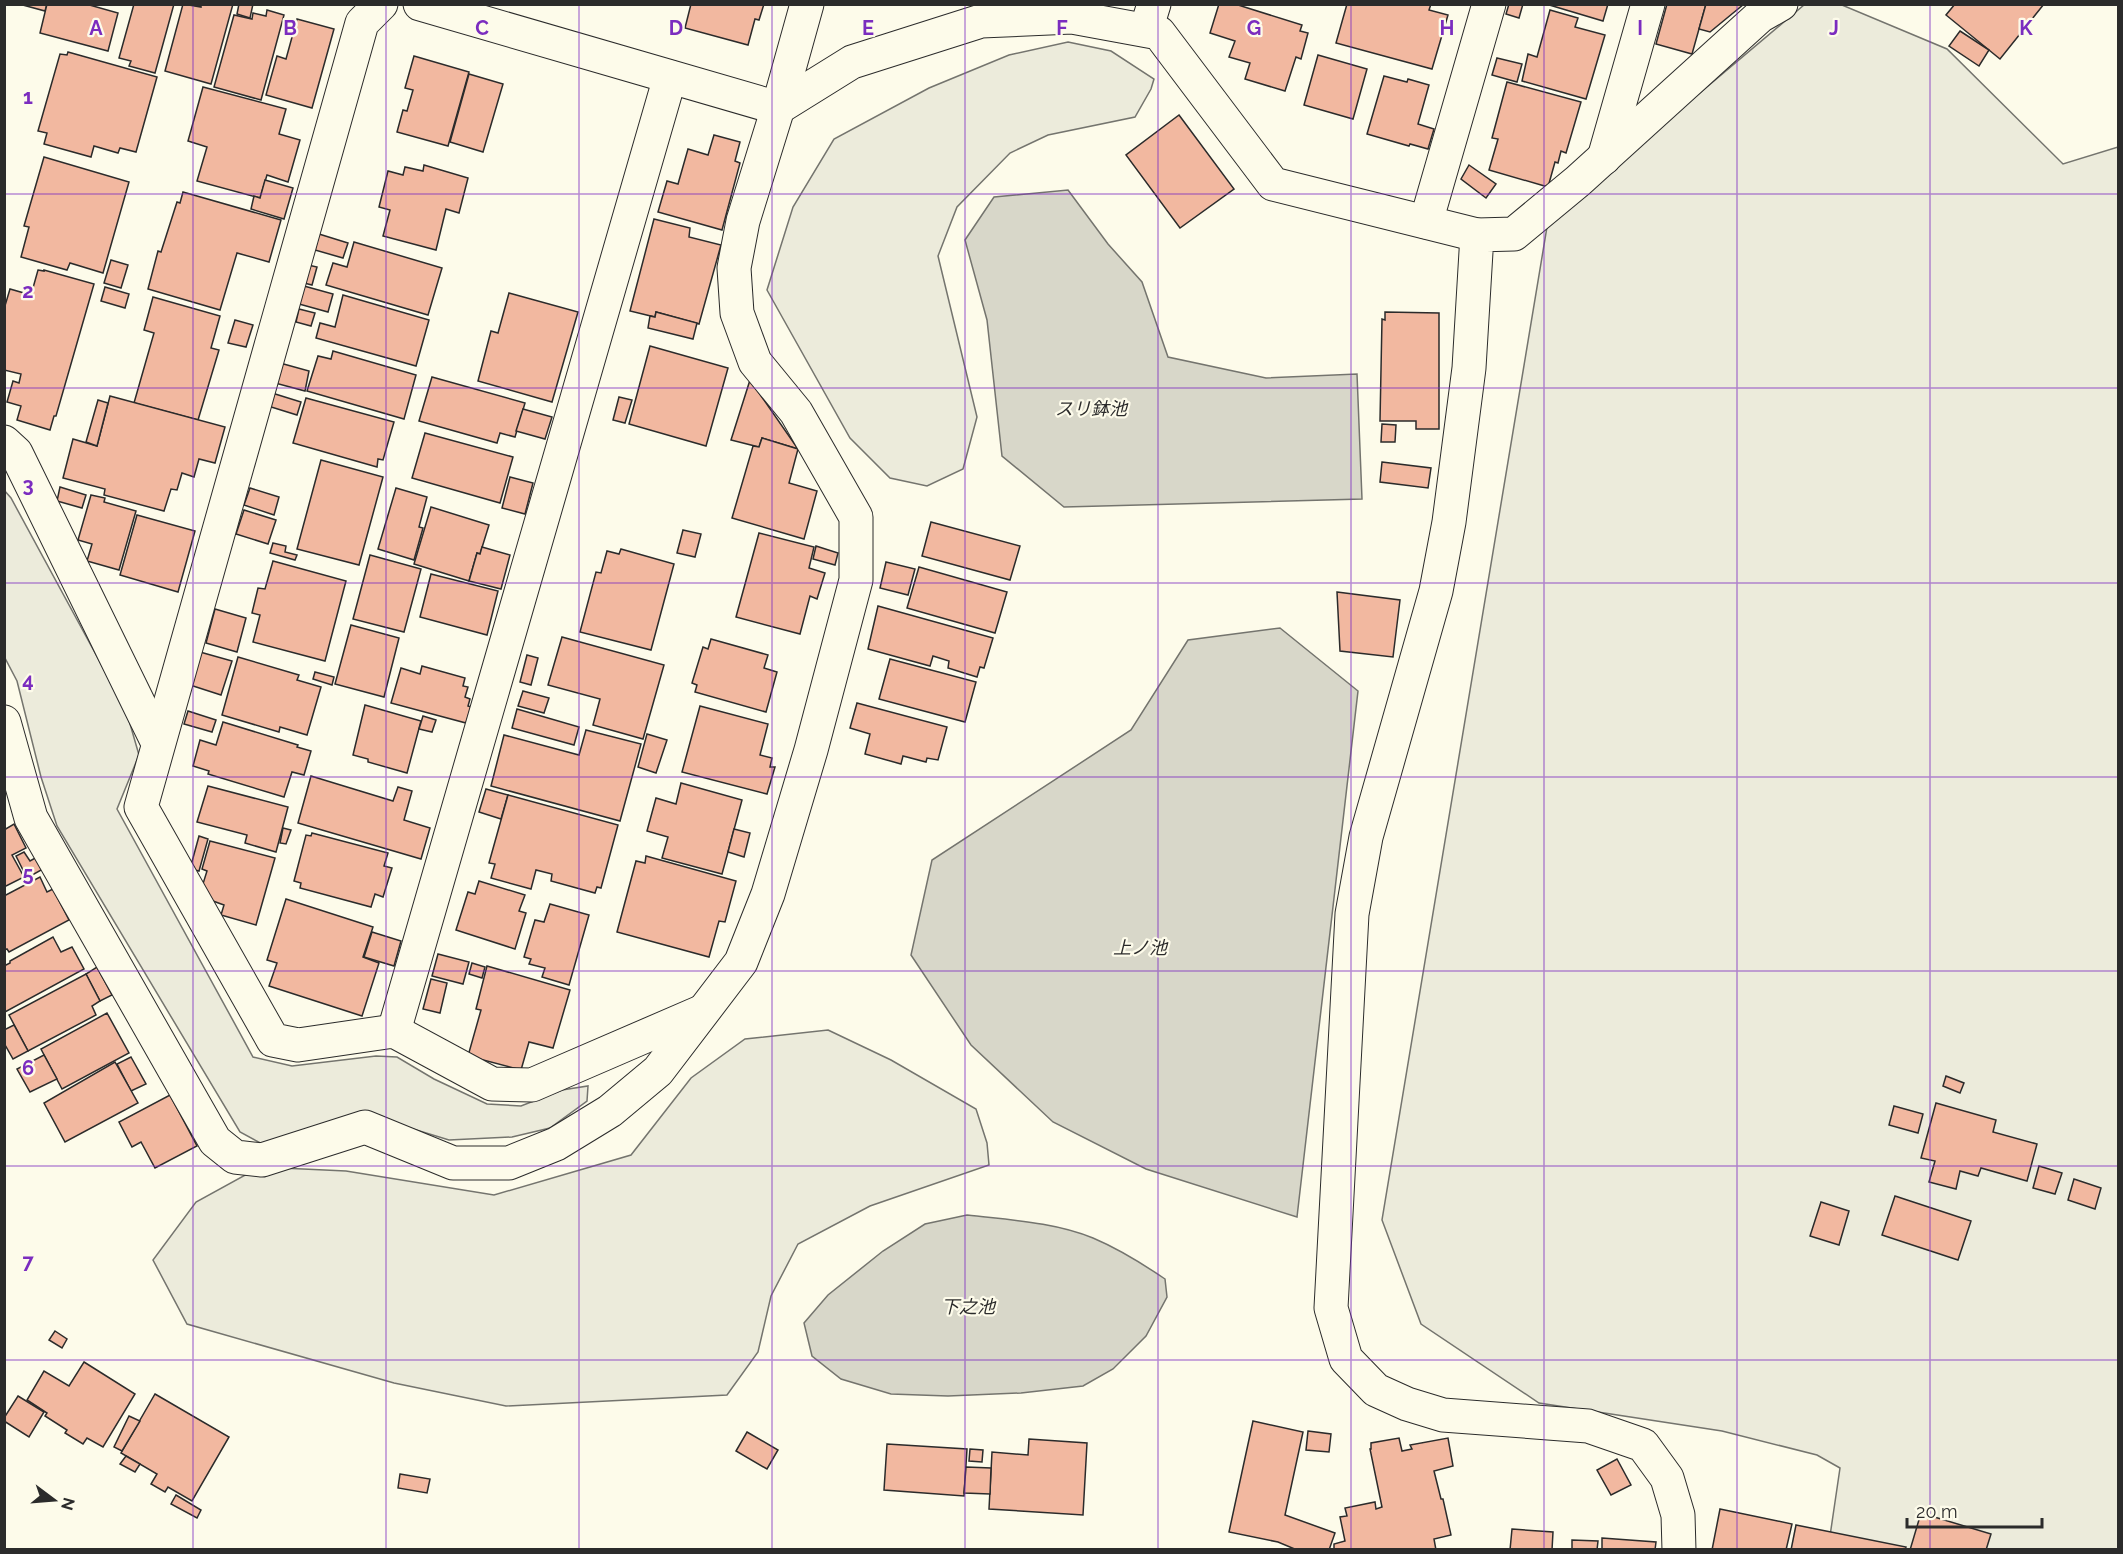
<svg xmlns="http://www.w3.org/2000/svg" width="2123" height="1554" viewBox="0 0 2123 1554" font-family="Raleway,'Noto Sans JP',sans-serif">
	<rect width="100%" height="100%" fill="#fdfbea"/>
	<g fill="#ecebdb" stroke="#74746e" stroke-width="1.5">
		<polygon points="1804,5 1842,5 1947,49 2063,164 2118,147 2118,1549 1842,1549 1830,1536 1840,1468 1817,1455 1722,1431 1539,1403 1421,1324 1382,1220 1548,221"/>
		<polygon points="1068,42 1111,51 1154,79 1151,89 1135,117 1048,135 1010,153 957,207 938,256 977,417 963,469 927,486 890,478 850,438 767,290 793,207 834,139 929,88 1009,55"/>
		<polygon points="4,490 11,498 126,710 139,755 117,809 253,1057 292,1066 376,1056 397,1057 434,1079 487,1104 521,1106 562,1090 588,1086 587,1101 550,1128 512,1137 449,1140 361,1113 266,1146 240,1132 57,826 41,777 17,681 5,658"/>
		<polygon points="828,1030 891,1060 976,1109 987,1143 989,1165 870,1206 798,1244 771,1296 758,1352 727,1395 506,1406 394,1383 187,1324 153,1260 196,1202 260,1167 346,1171 494,1195 631,1155 691,1078 745,1039"/>
	</g>
	<g fill="#d8d7c9" stroke="#74746e" stroke-width="1.5">
		<polygon points="1068,190 1108,244 1142,282 1168,357 1266,378 1357,374 1362,499 1064,507 1002,456 987,320 965,240 994,197"/>
		<polygon points="1280,628 1358,691 1297,1217 1146,1169 1053,1122 971,1045 911,955 932,860 1131,730 1188,640"/>
		<path d="M967 1215C1009 1220 1054 1222 1093 1238 1119 1249 1143 1264 1165 1279L1167 1297 1146 1336 1113 1369 1083 1386 1021 1393 948 1396 891 1394 841 1379 812 1356 804 1323 828 1295 883 1251 925 1224Z"/>
	</g>
	<g fill="#f2b8a0" stroke="#2b2b2b" stroke-width="1.5">
		<polygon points="19,4 47,4 45,11"/>
		<polygon points="47,4 86,4 118,13 108,51 40,33"/>
		<polygon points="134,4 174,4 155,73 129,66 131,61 119,58"/>
		<polygon points="183,4 201,7 201,4 233,4 211,84 165,71"/>
		<polygon points="239,4 253,4 250,18 237,14"/>
		<polygon points="691,4 764,4 759,20 755,19 748,45 685,28"/>
		<polygon points="1219,4 1235,4 1302,25 1300,31 1308,33 1301,59 1296,57 1285,91 1245,79 1250,63 1229,57 1235,41 1210,33"/>
		<polygon points="1347,4 1431,4 1429,10 1448,15 1432,69 1336,43"/>
		<polygon points="1509,4 1523,4 1519,18 1506,14"/>
		<polygon points="1546,4 1608,4 1603,21"/>
		<polygon points="1667,4 1706,4 1692,54 1656,44"/>
		<polygon points="1706,4 1744,4 1710,32 1699,29"/>
		<polygon points="1955,4 2044,4 2000,59 1946,15"/>
		<polygon points="267,10 284,15 261,100 214,87 234,15 252,19 253,13 266,16"/>
		<polygon points="1550,10 1578,18 1575,27 1605,35 1586,99 1522,81 1528,54 1537,57"/>
		<polygon points="297,19 334,29 312,108 266,95 277,56 286,59"/>
		<polygon points="1960,31 1989,50 1979,66 1949,46"/>
		<polygon points="68,52 157,77 136,152 120,148 118,153 94,146 91,157 44,144 47,133 38,131 60,54 67,55"/>
		<polygon points="1318,55 1367,69 1353,119 1304,105"/>
		<polygon points="414,56 469,72 448,146 397,132 403,110 407,111 413,90 405,88"/>
		<polygon points="1497,58 1522,64 1517,82 1492,75"/>
		<polygon points="469,74 503,84 483,152 450,142"/>
		<polygon points="1384,76 1407,82 1408,79 1429,85 1418,124 1434,129 1428,149 1410,144 1409,146 1367,134"/>
		<polygon points="1507,82 1581,102 1566,153 1561,151 1558,163 1555,162 1548,187 1489,170 1498,139 1492,138"/>
		<polygon points="203,87 286,109 279,134 300,140 288,182 267,175 260,198 197,181 207,147 188,141"/>
		<polygon points="1179,115 1234,189 1180,228 1126,155"/>
		<polygon points="714,135 740,142 735,161 740,163 722,230 658,212 667,181 678,184 688,149 708,155"/>
		<polygon points="44,157 129,182 103,273 70,263 67,270 21,257 29,227 24,226"/>
		<polygon points="424,165 468,178 459,213 446,209 436,250 383,236 390,210 379,207 388,171 403,175 405,167 423,171"/>
		<polygon points="1469,165 1496,184 1486,198 1461,179"/>
		<polygon points="265,180 293,188 284,219 251,209 254,196 260,198"/>
		<polygon points="183,192 281,220 269,262 237,253 220,310 148,289 158,251 161,252 177,202 180,203"/>
		<polygon points="654,219 690,228 689,237 721,245 699,324 656,312 655,317 630,311"/>
		<polygon points="319,234 348,243 343,258 315,250"/>
		<polygon points="354,242 442,268 428,315 326,285 333,263 347,267"/>
		<polygon points="111,260 128,265 121,288 104,283"/>
		<polygon points="308,265 317,267 312,285 304,283"/>
		<polygon points="38,270 44,271 44,270 94,284 56,416 54,416 50,430 17,420 21,406 7,402 13,381 19,383 21,374 4,370 4,309 10,289 31,295"/>
		<polygon points="304,286 333,294 328,312 299,304"/>
		<polygon points="105,287 129,294 125,308 101,301"/>
		<polygon points="509,293 578,312 552,402 478,381 491,331 498,333"/>
		<polygon points="343,295 429,320 416,366 316,338 320,323 335,327"/>
		<polygon points="153,297 220,316 211,348 219,350 198,420 134,403 154,333 144,330"/>
		<polygon points="299,309 315,313 311,326 296,322"/>
		<polygon points="656,312 697,323 693,339 648,328 650,316 655,317"/>
		<polygon points="1385,312 1439,313 1439,429 1416,429 1416,421 1380,421 1382,319 1385,320"/>
		<polygon points="235,320 253,325 246,347 228,343"/>
		<polygon points="650,346 728,368 706,446 629,424"/>
		<polygon points="333,351 416,375 404,419 307,391 318,356 331,359"/>
		<polygon points="280,363 309,371 305,391 275,383"/>
		<polygon points="432,377 525,403 515,437 500,433 497,443 419,421"/>
		<polygon points="750,380 798,449 762,438 759,447 731,440"/>
		<polygon points="272,393 301,402 297,415 268,406"/>
		<polygon points="110,396 225,427 215,463 199,459 194,477 182,473 177,490 171,489 164,511 104,495 105,489 63,478 73,439 97,446"/>
		<polygon points="619,397 632,400 625,423 613,420"/>
		<polygon points="306,398 394,422 383,460 378,459 377,467 293,443"/>
		<polygon points="98,400 108,403 97,446 86,442"/>
		<polygon points="523,409 552,417 545,439 516,431"/>
		<polygon points="1382,424 1396,425 1395,442 1381,442"/>
		<polygon points="425,433 513,457 500,503 412,478"/>
		<polygon points="762,438 798,449 789,483 817,491 804,539 732,518 753,446 759,447"/>
		<polygon points="321,460 383,477 359,565 297,549"/>
		<polygon points="1382,462 1431,468 1428,488 1380,482"/>
		<polygon points="510,477 533,483 525,514 502,508"/>
		<polygon points="60,487 86,495 82,508 57,501"/>
		<polygon points="250,488 279,497 274,515 244,505"/>
		<polygon points="396,488 427,497 419,527 423,528 414,560 378,549"/>
		<polygon points="91,495 105,498 104,502 136,511 119,570 87,561 92,544 78,540"/>
		<polygon points="431,507 489,525 480,554 477,553 469,581 414,564"/>
		<polygon points="244,510 276,520 268,544 236,534"/>
		<polygon points="137,515 195,531 178,592 120,575"/>
		<polygon points="931,522 1020,546 1010,580 922,556"/>
		<polygon points="683,530 701,534 695,557 677,553"/>
		<polygon points="759,533 814,547 809,568 825,573 817,599 810,596 800,634 736,617"/>
		<polygon points="273,543 286,546 285,552 297,555 295,560 270,553"/>
		<polygon points="816,546 838,553 835,565 813,559"/>
		<polygon points="482,547 510,555 501,589 469,581 477,553 480,554"/>
		<polygon points="621,549 674,564 651,650 580,632 596,572 601,573 607,551 619,554"/>
		<polygon points="370,555 421,569 404,632 353,619"/>
		<polygon points="273,561 346,581 325,661 253,642 260,615 252,613 258,588 265,589"/>
		<polygon points="886,562 915,569 908,595 880,588"/>
		<polygon points="919,567 1007,592 995,633 907,608"/>
		<polygon points="431,574 498,591 487,635 420,617"/>
		<polygon points="1337,592 1400,600 1393,657 1340,651"/>
		<polygon points="878,606 993,638 984,668 980,667 977,677 948,668 949,661 933,656 930,666 868,649"/>
		<polygon points="215,609 246,618 237,652 206,643"/>
		<polygon points="351,625 399,638 384,697 335,684"/>
		<polygon points="562,637 664,665 643,739 593,725 600,699 548,685"/>
		<polygon points="711,639 768,655 764,668 777,672 766,712 695,692 697,685 692,683 703,647 708,649"/>
		<polygon points="200,652 232,661 221,695 190,685"/>
		<polygon points="527,655 538,658 531,685 520,682"/>
		<polygon points="238,657 299,675 297,680 321,687 307,735 280,727 279,732 222,715"/>
		<polygon points="890,659 976,682 965,722 879,699"/>
		<polygon points="422,666 465,678 463,686 468,687 465,697 470,699 468,706 471,707 466,723 391,703 401,668 420,674"/>
		<polygon points="315,672 334,677 332,685 313,679"/>
		<polygon points="523,691 549,698 544,713 518,706"/>
		<polygon points="857,703 947,727 938,760 927,758 926,762 903,756 901,764 865,754 870,734 850,728"/>
		<polygon points="365,705 421,721 407,773 368,762 368,759 353,755"/>
		<polygon points="700,706 768,724 760,755 772,758 770,767 775,767 767,794 682,772"/>
		<polygon points="517,709 579,727 574,745 512,728"/>
		<polygon points="188,711 216,720 212,732 184,724"/>
		<polygon points="423,716 436,720 432,732 419,729"/>
		<polygon points="223,722 298,745 297,747 311,751 304,775 292,772 284,797 208,774 209,771 193,766 200,740 216,745"/>
		<polygon points="586,730 641,744 620,821 491,786 504,735 579,755"/>
		<polygon points="647,734 667,740 656,773 638,767"/>
		<polygon points="311,776 393,801 398,787 412,791 404,820 430,828 421,859 298,823"/>
		<polygon points="681,783 742,800 722,874 662,858 668,837 647,831 656,798 676,804"/>
		<polygon points="208,786 288,807 276,852 245,843 247,835 197,822"/>
		<polygon points="486,789 508,795 501,819 479,812"/>
		<polygon points="508,795 618,825 601,888 597,887 595,893 551,881 552,874 536,870 531,889 491,878 495,864 489,863"/>
		<polygon points="14,824 26,848 12,855 24,877 4,887 4,830"/>
		<polygon points="283,828 291,830 286,844 280,843"/>
		<polygon points="734,829 750,833 744,857 728,852"/>
		<polygon points="312,833 388,853 384,866 392,868 383,897 375,894 371,907 300,888 301,883 294,881 306,835 311,836"/>
		<polygon points="199,836 208,839 199,871 190,869"/>
		<polygon points="210,841 275,858 256,925 221,915 224,905 213,901 202,887 207,871 202,869"/>
		<polygon points="24,852 30,861 37,857 43,869 27,878 16,856"/>
		<polygon points="646,856 736,881 725,922 719,921 709,957 617,932 636,861 645,863"/>
		<polygon points="40,877 47,892 53,889 69,920 9,952 7,949 4,950 4,896"/>
		<polygon points="479,881 525,895 519,911 526,913 515,949 456,930 468,892 475,894"/>
		<polygon points="286,899 373,927 363,957 379,963 362,1016 269,986 277,963 267,960"/>
		<polygon points="550,904 589,915 569,985 542,977 545,968 529,964 531,959 524,957 535,920 544,922"/>
		<polygon points="372,932 401,941 394,966 364,957"/>
		<polygon points="53,937 61,952 72,947 84,969 5,1012 4,966 10,963 10,961"/>
		<polygon points="438,954 469,962 463,984 432,976"/>
		<polygon points="472,963 485,967 482,978 469,974"/>
		<polygon points="487,966 570,990 553,1048 529,1042 521,1070 468,1056 481,1010 476,1009"/>
		<polygon points="97,967 112,995 100,1001 86,974"/>
		<polygon points="86,974 100,1001 92,1006 96,1015 28,1051 9,1015"/>
		<polygon points="431,979 447,983 440,1013 423,1009"/>
		<polygon points="107,1013 129,1053 62,1089 41,1049"/>
		<polygon points="14,1025 28,1051 13,1059 4,1043 4,1030"/>
		<polygon points="44,1055 57,1079 30,1092 17,1069"/>
		<polygon points="131,1057 146,1084 131,1091 117,1064"/>
		<polygon points="115,1062 138,1103 65,1142 44,1103"/>
		<polygon points="1946,1076 1964,1083 1960,1093 1943,1086"/>
		<polygon points="170,1095 197,1146 155,1168 141,1142 132,1147 119,1122"/>
		<polygon points="1936,1103 1996,1120 1993,1132 2037,1144 2027,1181 1981,1168 1978,1176 1960,1171 1956,1189 1929,1182 1935,1161 1921,1158"/>
		<polygon points="1894,1106 1923,1114 1918,1133 1889,1125"/>
		<polygon points="2039,1166 2062,1173 2055,1194 2033,1188"/>
		<polygon points="2074,1179 2101,1188 2095,1209 2068,1200"/>
		<polygon points="1895,1196 1971,1221 1958,1260 1882,1235"/>
		<polygon points="1821,1202 1849,1211 1839,1245 1810,1236"/>
		<polygon points="55,1331 67,1339 62,1348 49,1340"/>
		<polygon points="84,1362 135,1394 103,1447 87,1438 83,1444 65,1433 67,1430 45,1416 47,1413 27,1400 44,1371 69,1386"/>
		<polygon points="155,1394 229,1437 192,1501 168,1487 165,1492 151,1484 157,1474 121,1453"/>
		<polygon points="18,1396 44,1412 29,1437 4,1421 4,1418"/>
		<polygon points="129,1416 140,1421 122,1451 114,1447"/>
		<polygon points="1253,1421 1303,1432 1285,1515 1335,1533 1329,1550 1297,1550 1278,1542 1229,1532"/>
		<polygon points="1308,1431 1331,1434 1329,1452 1306,1450"/>
		<polygon points="747,1432 778,1450 767,1469 736,1451"/>
		<polygon points="1399,1438 1402,1451 1412,1449 1410,1445 1448,1438 1453,1466 1434,1471 1441,1499 1443,1499 1451,1535 1434,1539 1436,1550 1334,1550 1334,1544 1345,1541 1340,1517 1347,1516 1345,1508 1375,1502 1376,1509 1382,1507 1370,1449 1371,1449 1371,1443"/>
		<polygon points="1029,1439 1087,1443 1083,1515 989,1509 992,1452 1028,1455"/>
		<polygon points="887,1444 967,1449 964,1496 884,1490"/>
		<polygon points="970,1449 983,1450 982,1462 969,1461"/>
		<polygon points="126,1456 140,1464 135,1472 120,1464"/>
		<polygon points="1617,1459 1631,1485 1611,1495 1597,1470"/>
		<polygon points="966,1467 991,1468 990,1494 964,1493"/>
		<polygon points="400,1474 430,1479 427,1493 398,1488"/>
		<polygon points="176,1495 201,1510 197,1518 171,1504"/>
		<polygon points="1720,1509 1792,1524 1786,1550 1712,1550"/>
		<polygon points="1921,1513 1991,1534 1986,1550 1910,1550"/>
		<polygon points="1796,1525 1906,1547 1905,1550 1791,1550"/>
		<polygon points="1512,1529 1553,1532 1552,1550 1510,1550"/>
		<polygon points="1602,1538 1656,1542 1655,1550 1602,1550"/>
		<polygon points="1572,1540 1598,1541 1597,1550 1572,1550"/>
	</g>
	<g fill="none" stroke-linecap="round" stroke-linejoin="round">
		<g stroke="#2b2b2b" stroke-width="35">
			<g id="street">
				<polyline points="381,4 362,23 141,807 273,1040 298,1045 394,1031 492,1084 532,1085 701,1012"/>
				<polyline points="1146,30 1154,4"/>
				<polyline points="1604,158 1648,4"/>
				<polyline points="1426,222 1489,4"/>
				<polyline points="4,442 16,453 158,743"/>
				<polyline points="4,722 31,818 215,1141 235,1157 262,1160 365,1127 453,1163 509,1163 556,1144 610,1111 658,1071 741,962 768,894 811,750 856,580 856,517 796,412 755,362 737,313 734,268 743,221 778,108"/>
				<polyline points="394,1031 670,77"/>
				<polyline points="1679,1550 1678,1515 1667,1478 1643,1445 1588,1426 1443,1415 1407,1404 1376,1390 1346,1359 1331,1308 1352,914 1366,837 1436,591 1449,522 1469,368 1477,235 1514,234 1578,181 1760,16 1781,4"/>
			</g>
		</g>
		<g stroke="#2b2b2b" stroke-width="35">
			<g id="secondary">
				<polyline points="420,4 778,108 852,62 981,21 1072,17 1159,33 1273,184 1477,235"/>
				<polyline points="778,108 807,4"/>
			</g>
		</g>
		<use href="#street" stroke="#fdfbea" stroke-width="33"/>
		<use href="#secondary" stroke="#fdfbea" stroke-width="33"/>
	</g>
	<path fill="none" stroke="#7b2cbf" stroke-width="1.5" stroke-opacity="0.55" d="M193 4V1550M386 4V1550M579 4V1550M772 4V1550M965 4V1550M1158 4V1550M1351 4V1550M1544 4V1550M1737 4V1550M1930 4V1550M4 194H2118M4 388H2118M4 583H2118M4 777H2118M4 971H2118M4 1166H2118M4 1360H2118"/>
	<g text-anchor="middle" dominant-baseline="central" stroke-width="4.5" stroke-linejoin="round" paint-order="stroke">
		<g font-size="18" font-style="italic" fill="#2b2b2b" stroke="#fdfbea">
			<text x="1091" y="408">スリ鉢池</text>
			<text x="1140" y="947">上ノ池</text>
			<text x="968" y="1306">下之池</text>
		</g>
	</g>
	<g font-size="20" text-anchor="middle" font-weight="bold" fill="#7b2cbf" stroke="#fdfbea" stroke-width="4.5" stroke-linejoin="round" paint-order="stroke">
		<text x="96" y="35">A</text>
		<text x="290" y="35">B</text>
		<text x="482" y="35">C</text>
		<text x="676" y="35">D</text>
		<text x="868" y="35">E</text>
		<text x="1062" y="35">F</text>
		<text x="1254" y="35">G</text>
		<text x="1447" y="35">H</text>
		<text x="1640" y="35">I</text>
		<text x="1834" y="35">J</text>
		<text x="2026" y="35">K</text>
		<text x="28" y="104">1</text>
		<text x="28" y="298">2</text>
		<text x="28" y="492">3</text>
		<text x="28" y="687">4</text>
		<text x="28" y="881">5</text>
		<text x="28" y="1075">6</text>
		<text x="28" y="1269">7</text>
	</g>
	<rect width="2123" height="1554" fill="none" stroke="#2b2b2b" stroke-width="12"/>
	<g transform="translate(54 1500) rotate(106)" stroke="#fdfbea" stroke-width="4.5" paint-order="stroke">
	<path d="M0-4.5L10 22L0 15L-10 22Z" fill="#2b2b2b"/>
	<text y="-9" font-size="16" font-weight="bold" text-anchor="middle" fill="#2b2b2b">N</text>
	</g>
	<path d="M1907 1518v9h135v-9" fill="none" stroke="#2b2b2b" stroke-width="3"/>
	<text x="1916" y="1518" font-size="18" fill="#2b2b2b" stroke="#fdfbea" stroke-width="4.5" paint-order="stroke">20 m</text>
</svg>
